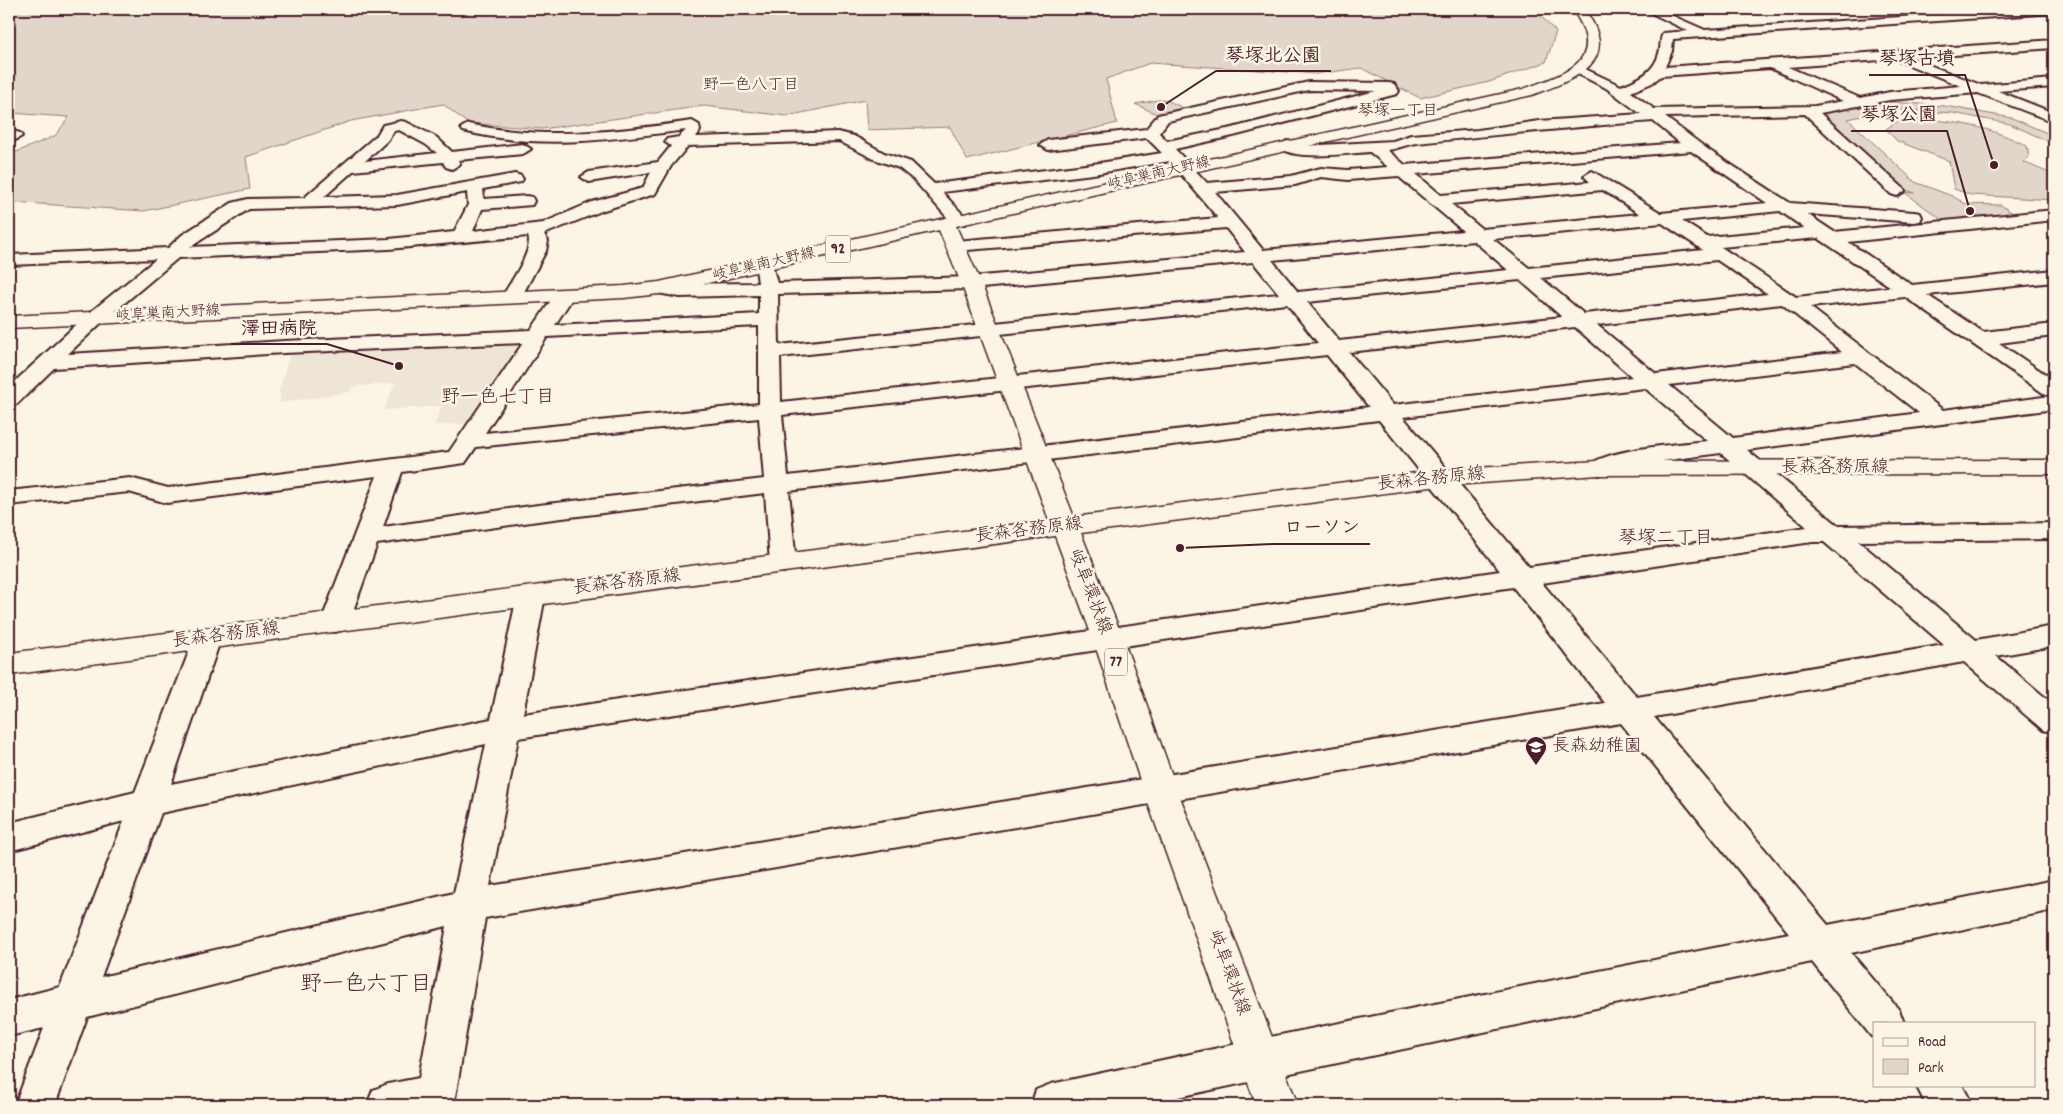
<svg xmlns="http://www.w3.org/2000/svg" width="2063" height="1114" viewBox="0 0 2063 1114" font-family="Dekko,'Klee One',sans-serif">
	<rect width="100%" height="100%" fill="#fcf5e5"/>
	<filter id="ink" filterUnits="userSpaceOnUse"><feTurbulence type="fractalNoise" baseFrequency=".02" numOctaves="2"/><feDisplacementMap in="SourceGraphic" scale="10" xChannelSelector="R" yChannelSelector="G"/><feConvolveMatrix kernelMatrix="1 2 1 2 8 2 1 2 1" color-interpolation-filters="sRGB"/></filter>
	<g filter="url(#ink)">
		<polygon fill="#eee5d7" points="527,341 477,423 434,425 442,406 384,410 395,383 352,387 350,392 279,403 281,394 278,394 291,349"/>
		<g fill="#e2d5ca" stroke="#967a7a">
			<polygon points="9,9 1534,9 1556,32 1546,62 1489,82 1420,98 1361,68 1316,74 1150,63 1106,79 1117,123 967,160 950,127 867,130 865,100 787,116 704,106 542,129 467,123 443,104 351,121 246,157 250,189 144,211 25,203 9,204 9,155 55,136 69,117 9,113"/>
			<polygon points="1164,99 1188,110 1163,117 1135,104"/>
			<polygon points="1882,101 1945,106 2012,118 2054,136 2054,144 2010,124 1953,113 1893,109 1848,119 1915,182 1952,196 1966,204 2001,205 2018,217 1952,222 1941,219 1904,192 1915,193 1895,186 1818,113"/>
			<path d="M1927 119C1964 123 1993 128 2027 146L2029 157 2023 162 2054 175V200L1971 195 1954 189 1949 161 1897 141 1886 129 1898 121Z"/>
		</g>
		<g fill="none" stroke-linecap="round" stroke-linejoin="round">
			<g stroke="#4a1f2b" stroke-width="4">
				<g id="minor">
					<polygon points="1573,9 1628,9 1622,12 1578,13 1574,12"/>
					<path d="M1643 9H1657L1705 30 2022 9H2054V13L1673 39 1672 51 1665 67 2054 40V48L1911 58 1981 85 2054 79V87L1998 91 2054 113V122L1978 93 1890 100 1820 113 1903 188 1905 191 1897 196 1891 194 1805 114 1665 117 1710 151 1790 203 1914 212 1920 213 1922 217 1920 221 1914 222 1807 214 1834 232 2054 210V220L1848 242 1912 285 2054 270V282L1927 295 1983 332 2054 324V336L1999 343 2054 380V409L1747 450 1839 526 2054 523V539L1858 541 1976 640 2054 626V646L1996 656 2054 705V733L2043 730 1964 662 1654 717 1828 925 2054 880V910L1851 953 1899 1010 1904 1023H1874V1037L1871 1036 1812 962 1141 1105H1031L1036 1090 1051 1084 1260 1039 1789 933 1621 723 485 918 454 1105H367L373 1090 388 1084 419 1078 447 926 87 1017 55 1105H15L44 1028 9 1036V1000L60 987 124 821 9 851V823L135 792 197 631 207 628 217 631 221 638 171 784 491 719 517 596 521 590 531 587 541 590 545 596 523 714 1500 571 1379 420 789 491 796 563 792 569 783 572 774 569 770 563 765 493 538 521 377 544 349 622 345 629 335 632 325 629 321 622 377 476 167 503 129 492 9 505V491L130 478 168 488 449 452 523 343 284 353 54 368 17 404 9 406V387L88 314 156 259 9 265V255L168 248 182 235 232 203 248 199 304 198 377 135 383 125 401 121 406 122 436 137 452 152 523 144 531 149 523 154 458 160 460 164 452 169 446 167 443 162 353 171 324 197 397 195 515 174 521 176 523 179 521 182 483 189 484 199 526 196 532 197 534 201 532 205 482 209 473 231 543 223 592 202 643 188 651 172 589 182 581 177 589 172 658 162 671 146 665 142 667 139 679 137 686 130C610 140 538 150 463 131L461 128 468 124C543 140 616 132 692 121L699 125 700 131 696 137 838 132 854 136 884 153 911 162 934 184 1093 164 1162 153 1147 138 1048 150 1040 145 1048 140 1146 129 1158 115 1309 82 1389 83 1394 84 1399 91 1397 94 1233 136 1175 149 1207 183 1291 176 1321 168 1348 170 1388 167 1370 152C1351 153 1291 162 1279 146L1287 141 1303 146 1374 142 1393 141 1411 135 1478 130 1539 121 1641 114 1606 88 1570 70 1576 66 1581 67 1621 86C1640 79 1656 71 1660 49 1661 43 1660 39 1663 33L1688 31ZM1894 59 1961 86 1890 92 1860 98 1788 67ZM1770 68 1843 101 1815 106 1654 109 1631 92 1652 83 1661 76ZM1309 90 1376 91 1232 128 1167 141 1159 133 1168 121ZM1653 121 1680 143 1405 165 1387 150C1398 149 1407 144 1417 143 1495 135 1574 127 1653 121ZM399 130 425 144 437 153 365 161 388 140 394 131ZM839 141 874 159 899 168 914 180 953 224H965L968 220 942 192 1093 174 1170 161 1218 218 956 241 950 242 947 246 950 250 956 251 1226 228 1245 252 971 277 777 283 772 265H758L756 269 758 283 652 284 650 288 652 292 680 297 759 295V314L555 325 575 294 572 290H558L531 330 284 341 68 354 102 322 178 258 389 249 528 236C534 250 510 283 502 297L505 301H519L546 251 548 241 544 234 604 210 655 194 671 166 688 146ZM1691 151 1767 203 1661 213 1592 171 1584 176 1590 182 1441 195 1416 174ZM1398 176 1463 231 1263 250 1215 192 1295 185 1321 177 1348 180ZM1603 190 1640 214 1482 229 1451 204ZM467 192 468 205 454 232 389 239 190 247 249 209 397 205ZM1780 211 1804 228 1707 237 1682 221ZM1662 223 1703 250 1529 268 1493 239ZM1818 238 1891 287 1796 297 1721 247ZM1474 241 1508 270 1298 292 1272 260ZM1717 260 1768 294 1584 314 1541 278ZM1253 262 1279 294 779 345 778 294 971 289ZM1520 280 1562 317 1339 341 1307 302ZM1905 297 2046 395 2051 396 1943 410 1810 307ZM1287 304 1318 343 781 402 780 357ZM1782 304 1842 352 1656 374 1597 325ZM759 326V404L485 433 547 337ZM1575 327 1632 377 1393 405 1349 352ZM1327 355 1369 407 788 476 782 415ZM1855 363 1919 413 1733 438 1669 385ZM1645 388 1707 441C1683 444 1600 449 1587 468L1591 473 1599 475 1624 466 1721 453 1807 527 1529 567 1403 417ZM759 418 764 479 538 505 383 527 402 472 465 463 476 447ZM1812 542H1824L1944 645 1637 697 1542 583ZM1513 587 1605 703 490 886 518 738ZM486 744 454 893 101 977 161 813Z"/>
					<polygon points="9,130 20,133 22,136 9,144"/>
					<polygon points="1916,1085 1962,1085 1973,1105 1926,1105"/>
				</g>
			</g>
			<g stroke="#4a1f2b" stroke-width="3">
				<path id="major" d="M1572 9H1584C1624 62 1576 79 1532 95L956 226 981 283 1074 517 1439 470 1599 461 2054 460V474L1599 475 1439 486 1081 533 1123 639 1177 789 1298 1105H1256L1143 789 1093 639 1055 536 9 675V653L1049 520 961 283 939 230 659 294 624 298 9 328V316L624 286 659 282 1523 89C1567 73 1609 61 1572 9Z"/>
			</g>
			<use href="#minor" fill="#fcf5e5" fill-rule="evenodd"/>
			<use href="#major" fill="#fcf5e5" fill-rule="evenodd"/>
		</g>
	</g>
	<defs>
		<g id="school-pin" transform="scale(1.125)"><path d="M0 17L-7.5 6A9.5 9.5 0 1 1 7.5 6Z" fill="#4a1f2b" stroke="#fcf5e5"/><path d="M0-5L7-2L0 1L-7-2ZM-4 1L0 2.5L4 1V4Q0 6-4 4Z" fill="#fff"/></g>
	</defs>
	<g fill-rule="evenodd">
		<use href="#school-pin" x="1536" y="747"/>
	</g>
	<g text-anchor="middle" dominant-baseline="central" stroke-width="5" stroke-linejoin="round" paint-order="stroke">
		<g font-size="15" fill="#4a1f2b" stroke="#fcf5e5">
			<text transform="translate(1159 174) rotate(-13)">岐阜巣南大野線</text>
			<text transform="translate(764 265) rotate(-13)">岐阜巣南大野線</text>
			<text transform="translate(168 314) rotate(-3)">岐阜巣南大野線</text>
		</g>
		<g font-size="16" fill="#4a1f2b" stroke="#fcf5e5">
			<text x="751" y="85">野一色八丁目</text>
			<text x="1398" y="111">琴塚一丁目</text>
		</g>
		<g fill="#fcf5e5" stroke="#7f5f63" stroke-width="1">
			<rect x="825.5" y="235.5" width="25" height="27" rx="4"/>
			<rect x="1105" y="648.5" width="22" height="27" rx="4"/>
		</g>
		<g font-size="16" font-weight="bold" fill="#4a1f2b">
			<text x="838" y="249">92</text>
			<text x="1116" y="662">77</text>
		</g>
		<g font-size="18" fill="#4a1f2b" stroke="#fcf5e5">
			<text x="1835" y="468">長森各務原線</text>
			<text transform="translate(1431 480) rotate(-6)">長森各務原線</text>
			<text transform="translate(1029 531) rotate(-7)">長森各務原線</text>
			<text transform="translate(627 583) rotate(-7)">長森各務原線</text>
			<text transform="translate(1089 592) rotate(69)">岐阜環状線</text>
			<text transform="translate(226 636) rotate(-7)">長森各務原線</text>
			<text transform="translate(1228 973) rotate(70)">岐阜環状線</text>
		</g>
		<g font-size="18" fill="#4a1f2b" stroke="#fcf5e5" text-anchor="start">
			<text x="1552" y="747">長森幼稚園</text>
		</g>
		<g font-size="19" fill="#4a1f2b" stroke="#fcf5e5">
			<text x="498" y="398">野一色七丁目</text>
			<text x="1666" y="539">琴塚二丁目</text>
		</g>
		<g font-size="22" fill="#4a1f2b" stroke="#fcf5e5">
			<text x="366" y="985">野一色六丁目</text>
		</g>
	</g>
	<path fill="none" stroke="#4a1f2b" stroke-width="2" d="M1161 107L1216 71H1331M1994 165L1965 75H1869M1970 211L1947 131H1851M399 366L327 344H231M1180 548L1274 544H1370"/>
	<g fill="#4a1f2b" stroke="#fcf5e5" stroke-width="2">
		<circle cx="1161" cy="107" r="5"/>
		<circle cx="1994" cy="165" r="5"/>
		<circle cx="1970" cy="211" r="5"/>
		<circle cx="399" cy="366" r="5"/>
		<circle cx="1180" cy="548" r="5"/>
	</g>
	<g font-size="19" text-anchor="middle" font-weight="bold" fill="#4a1f2b" stroke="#fcf5e5" stroke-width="5" stroke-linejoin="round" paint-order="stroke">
		<text x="1273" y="61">琴塚北公園</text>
		<text x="1917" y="64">琴塚古墳</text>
		<text x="1899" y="120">琴塚公園</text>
		<text x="279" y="334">澤田病院</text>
		<text x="1322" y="533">ローソン</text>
	</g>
	<rect width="2063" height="1114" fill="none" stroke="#fcf5e5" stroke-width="30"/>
	<rect x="15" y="15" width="2033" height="1084" fill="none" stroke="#4a1f2b" stroke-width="2" filter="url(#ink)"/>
	<rect x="1873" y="1022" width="162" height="65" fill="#fcf5e5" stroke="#b59f9b"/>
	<rect x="1883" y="1038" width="25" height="8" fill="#fcf5e5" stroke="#b59f9b"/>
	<text x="1918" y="1046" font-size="15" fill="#4a1f2b">Road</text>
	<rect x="1883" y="1059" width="25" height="15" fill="#e2d5ca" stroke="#b59f9b"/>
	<text x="1918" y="1072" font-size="15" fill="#4a1f2b">Park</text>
</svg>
